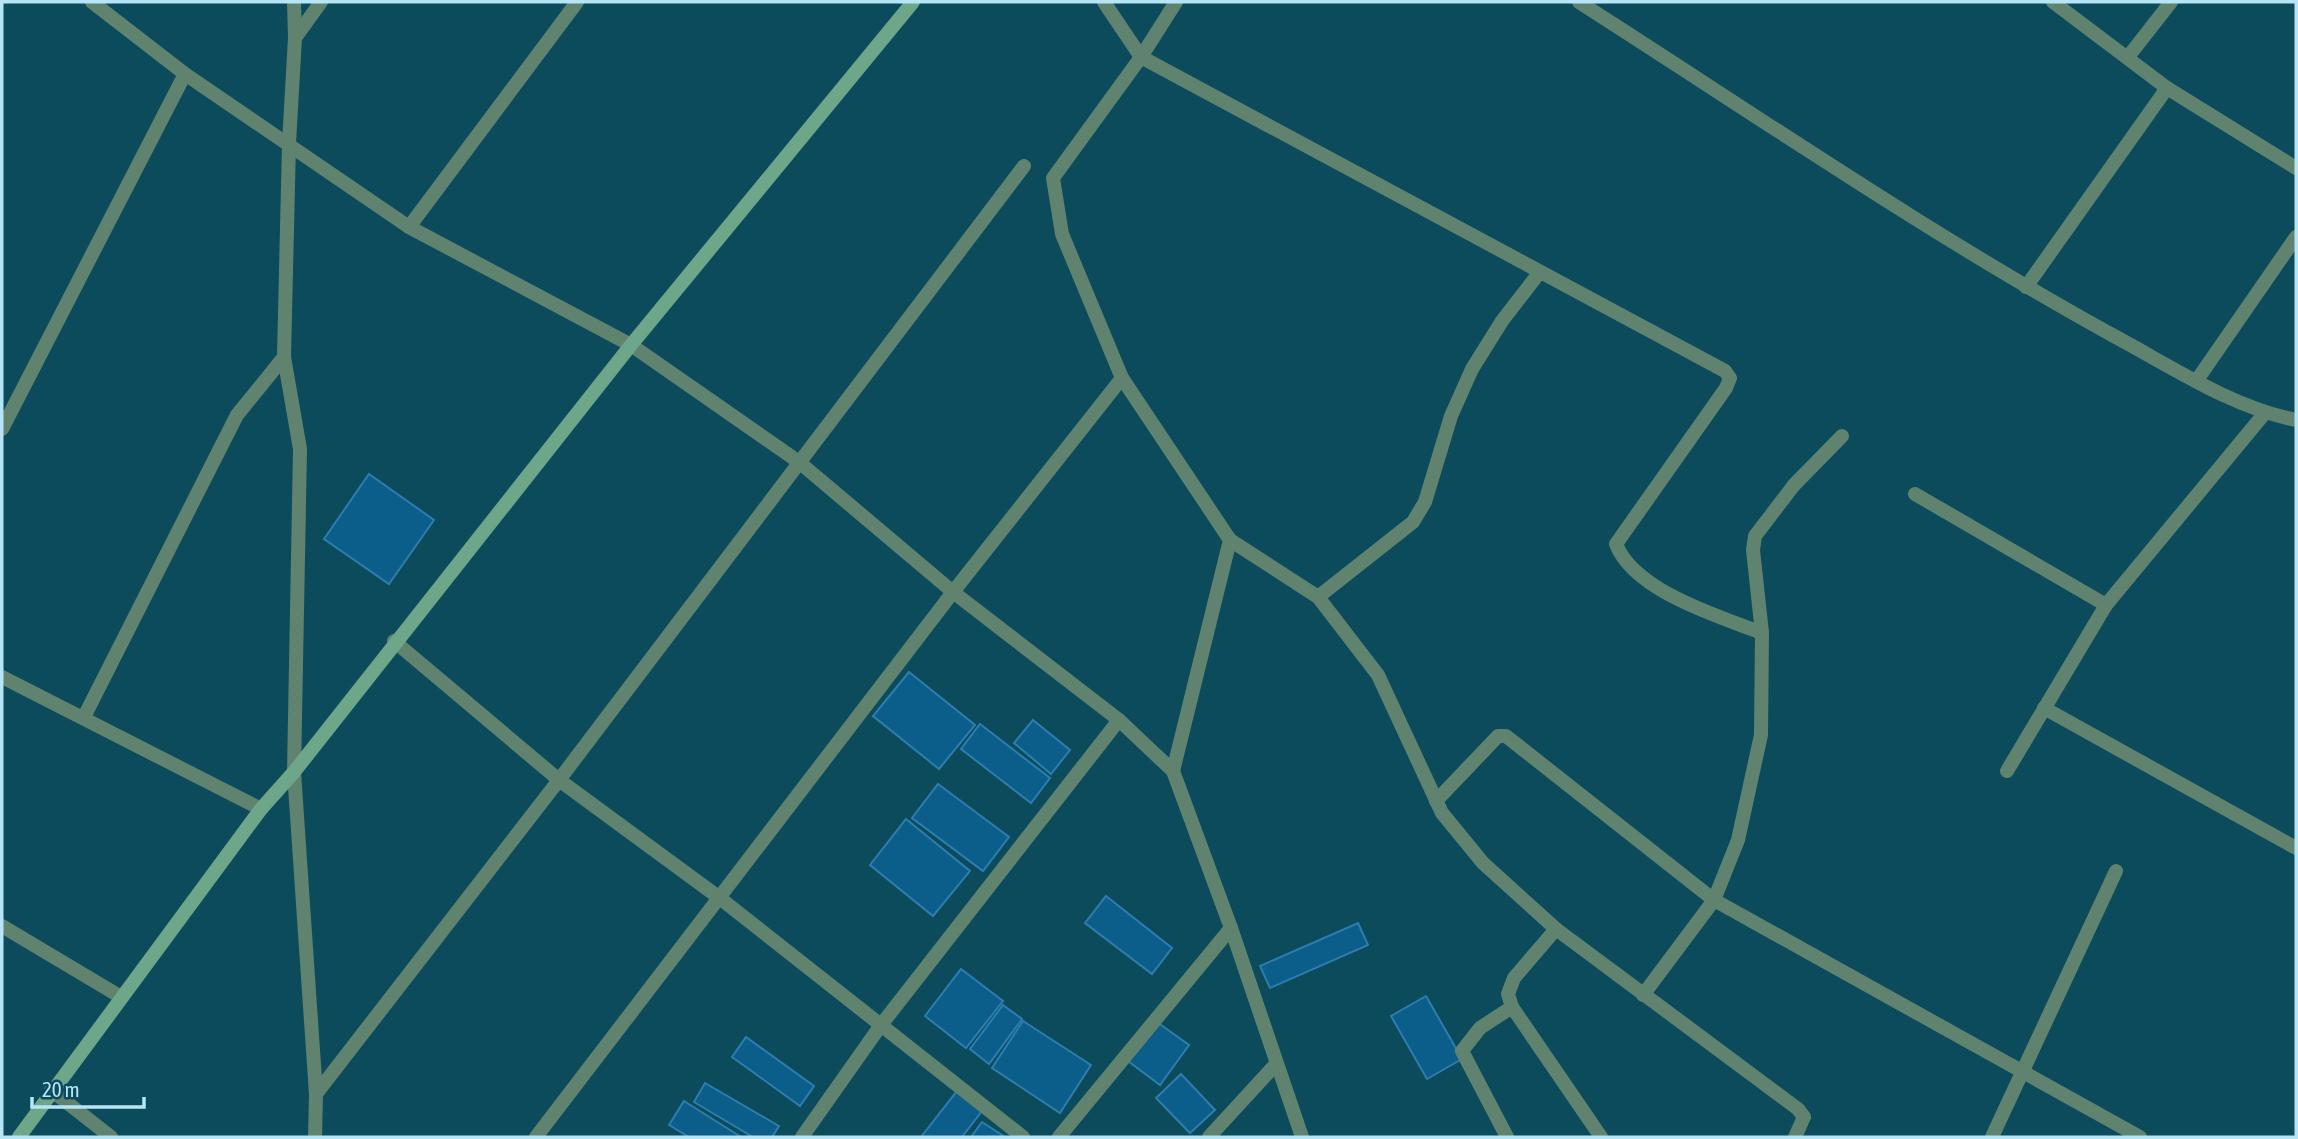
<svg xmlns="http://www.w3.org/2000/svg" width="2298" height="1139" viewBox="0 0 2298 1139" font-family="'Asap Condensed',sans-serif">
	<rect width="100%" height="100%" fill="#0c4b5c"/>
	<g fill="#0b5d8a" stroke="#2d7daf" stroke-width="2">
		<polygon points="369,474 434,520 389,584 324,539"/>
		<polygon points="909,672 975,725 939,769 873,716"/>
		<polygon points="1033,720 1070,750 1051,774 1014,743"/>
		<polygon points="980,724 1050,778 1031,803 961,749"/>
		<polygon points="938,784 1009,837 983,871 912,818"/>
		<polygon points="906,819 970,871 933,916 870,865"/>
		<polygon points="1106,896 1172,948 1152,974 1085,923"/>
		<polygon points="1358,923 1368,945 1270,988 1260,966"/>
		<polygon points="961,969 1003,1001 966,1048 925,1016"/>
		<polygon points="1426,996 1462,1059 1427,1079 1391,1016"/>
		<polygon points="1003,1005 1022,1019 989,1064 970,1049"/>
		<polygon points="1023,1021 1091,1065 1060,1113 992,1068"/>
		<polygon points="1157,1022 1189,1045 1160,1085 1128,1061"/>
		<polygon points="746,1037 814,1086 800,1106 732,1057"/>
		<polygon points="1181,1074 1215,1110 1190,1133 1156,1098"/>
		<polygon points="705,1083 779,1126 772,1137 753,1137 694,1102"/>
		<polygon points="957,1091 982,1111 962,1137 921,1137"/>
		<polygon points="684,1101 741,1137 689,1137 669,1125"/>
		<polygon points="982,1122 1005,1137 971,1137"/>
	</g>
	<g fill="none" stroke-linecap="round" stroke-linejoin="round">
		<g stroke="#608370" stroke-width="14">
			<polyline points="92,2 185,74 409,227 631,345 799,462 953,592 1119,720 1173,771 1231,928 1302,1137"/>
			<polyline points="294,2 295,38 289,143 284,357 300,449 294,772 316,1094 315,1137"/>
			<path d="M1104 2 1141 57 1725 371 1730 378 1726 388 1616 544C1634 591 1718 616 1762 633"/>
			<path d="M1579 2C1756 115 1930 235 2114 336 2172 367 2231 407 2296 420"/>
			<polyline points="2053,2 2167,88 2296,168"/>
			<polyline points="295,38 321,2"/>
			<polyline points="2128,57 2171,2"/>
			<polyline points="409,227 577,2"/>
			<polyline points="2026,287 2167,88"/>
			<polyline points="2197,380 2296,237"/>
			<polyline points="2,429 185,74"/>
			<polyline points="1915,494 2106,605 2264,414"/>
			<polyline points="1230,540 1318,597 1378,675 1442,813 1483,863 1556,929 1798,1109 1804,1117 1795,1137"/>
			<polyline points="1318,597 1413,522 1425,502 1451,416 1472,369 1502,321 1539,273"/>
			<polyline points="394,641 559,780 721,899 1023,1137"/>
			<polyline points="2,677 261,809"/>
			<polyline points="2044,708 2296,848"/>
			<polyline points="84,717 237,415 284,357"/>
			<polyline points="1173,771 1230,540 1122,378 1062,234 1053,178 1141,57 1176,2"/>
			<polyline points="2007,771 2106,605"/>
			<polyline points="1436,801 1498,736 1506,736 1714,900 2140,1137"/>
			<polyline points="2,926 121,997"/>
			<polyline points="1556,929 1514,978 1508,994 1512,1007 1601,1137"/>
			<polyline points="1643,995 1714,900 1738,840 1761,735 1762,633 1753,550 1755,536 1794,485 1842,436"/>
			<polyline points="51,1090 111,1137"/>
			<polyline points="316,1094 559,780 1024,166"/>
			<polyline points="536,1137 953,592 1122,378"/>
			<polyline points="802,1137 881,1025 1119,720"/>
			<polyline points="1059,1137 1231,928"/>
			<polyline points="1209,1137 1276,1064"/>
			<polyline points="1507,1137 1462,1051 1480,1028 1512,1007"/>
			<polyline points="1992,1137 2116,871"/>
		</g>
		<polyline stroke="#6ea689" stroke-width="14" points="19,1137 261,809 294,772 631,345 913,2"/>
	</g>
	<rect width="2298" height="1139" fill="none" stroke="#b6e6f6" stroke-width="7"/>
	<path d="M32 1097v10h112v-10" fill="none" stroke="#b6e6f6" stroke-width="3.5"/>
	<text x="42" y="1097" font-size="21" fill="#b6e6f6" stroke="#0c4b5c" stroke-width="5" paint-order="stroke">20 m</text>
</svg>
